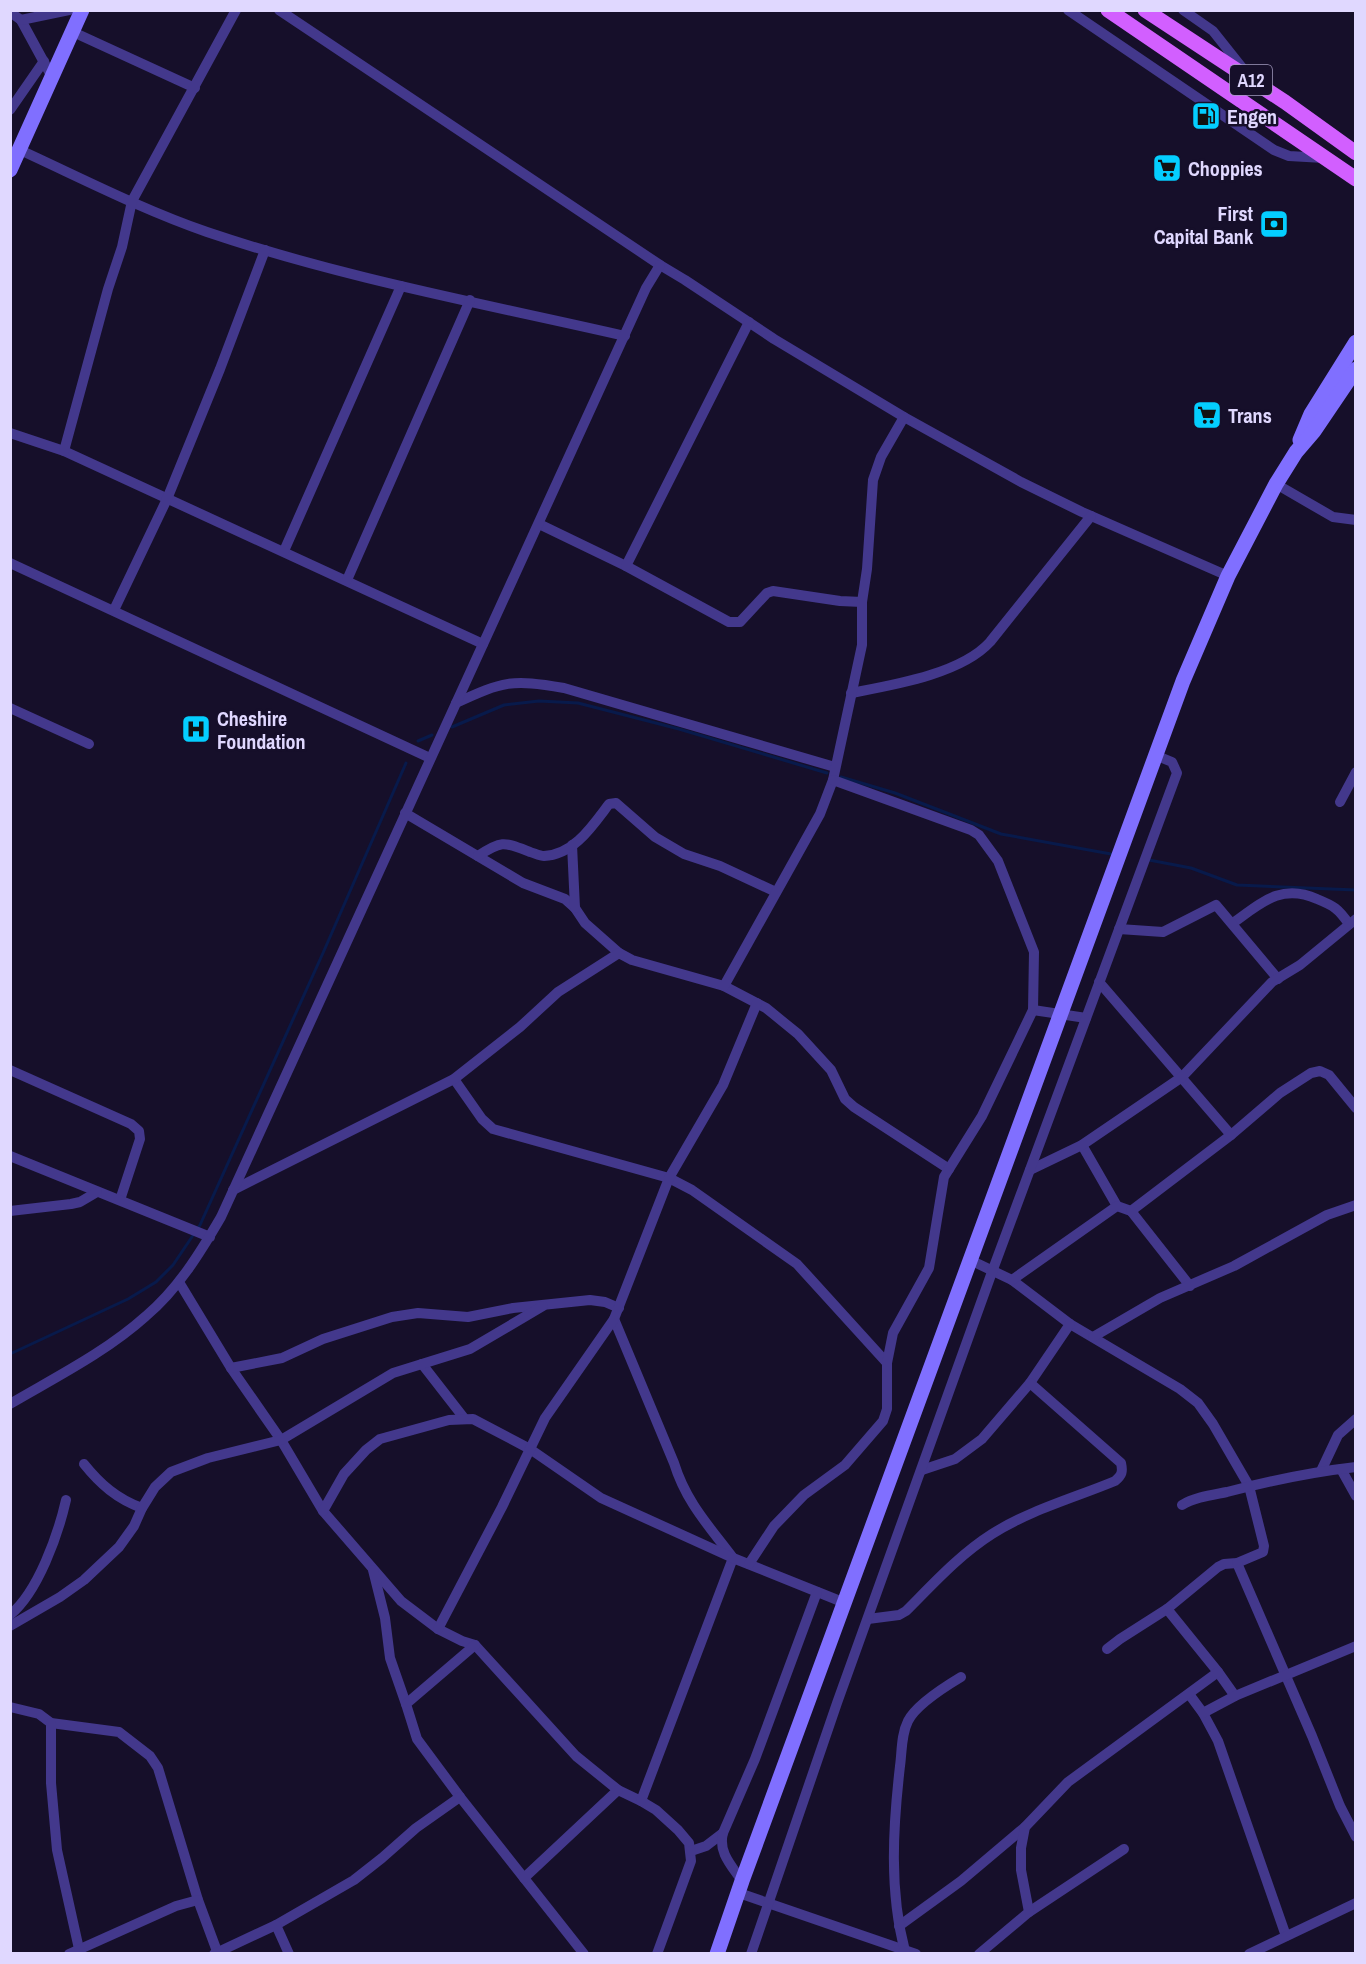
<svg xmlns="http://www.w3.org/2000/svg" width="1366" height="1964" viewBox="0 0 1366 1964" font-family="'Archivo Narrow',sans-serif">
	<rect width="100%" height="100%" fill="#160f2a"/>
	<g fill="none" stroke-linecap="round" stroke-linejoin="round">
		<g stroke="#081a4b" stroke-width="3">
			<polyline points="452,727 504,705 539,701 578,703 679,729 827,773"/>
			<polyline points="418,741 432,735"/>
			<polyline points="841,777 895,793 1001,834 1111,854"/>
			<polyline points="1149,860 1191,868 1237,885 1356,890"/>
			<polyline points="10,1354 128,1299 156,1282 173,1265 200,1225 323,953 406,763"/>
		</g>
		<g stroke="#43388c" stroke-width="10">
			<polyline points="279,10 660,265 685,280 774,339 904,417 1021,482 1082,512 1228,576"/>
			<polyline points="1068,10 1274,150 1289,156 1324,158"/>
			<polyline points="1183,10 1213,31 1244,70"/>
			<polyline points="10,12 21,20 52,77"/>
			<polyline points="21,20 69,10"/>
			<polyline points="73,32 195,88"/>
			<polyline points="10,110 44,61"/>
			<path d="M20 150C81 178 143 210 207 232 343 278 485 304 625 336"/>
			<polyline points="10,433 64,451 483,644"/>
			<polyline points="64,451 108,289 122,247 132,201 236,10"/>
			<polyline points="1276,484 1333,517 1356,520"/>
			<polyline points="539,524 626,566 729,622 740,622 767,593 773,591 840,601 862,602"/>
			<polyline points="284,551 401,286"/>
			<polyline points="10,563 430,758"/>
			<polyline points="626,566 749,322"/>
			<polyline points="347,580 470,300"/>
			<polyline points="114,610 167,499 220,369 265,250"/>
			<path d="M851 693C893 685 961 674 990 642L1091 516"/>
			<path d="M456 703C504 681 511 679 564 688L835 767"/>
			<polyline points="10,708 89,744"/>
			<polyline points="1340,802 1356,772"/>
			<polyline points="405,813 523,883 565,899 575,908 585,923 619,953"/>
			<polyline points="572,845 575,908"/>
			<path d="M478 856C502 840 504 842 530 852 534 853 540 856 544 856 574 855 593 825 609 804L616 803 655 837 684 854 720 866 776 892"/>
			<path d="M1233 923C1261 903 1281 883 1317 899 1334 906 1338 908 1349 924"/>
			<polyline points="1119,929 1163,932 1216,905 1278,979"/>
			<polyline points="1099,982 1231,1135"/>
			<polyline points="724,986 766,1008 798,1034 831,1070 845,1099 854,1107 949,1169"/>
			<polyline points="1033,1010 1086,1018"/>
			<polyline points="10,1070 131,1124 139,1131 140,1139 120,1200"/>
			<polyline points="454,1079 482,1119 493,1129 669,1178 692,1190 797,1264 887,1363"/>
			<polyline points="1082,1145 1117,1206"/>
			<polyline points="10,1156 210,1237"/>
			<polyline points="1030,1170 1082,1145 1182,1077 1272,982 1300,965 1356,919"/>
			<polyline points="233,1190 454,1079 520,1027 558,992 619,953 632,960 724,986 820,814 833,780 862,645 862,602 867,569 873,480 881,457 904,417"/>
			<polyline points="10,1211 71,1204 80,1202 97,1192"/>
			<polyline points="970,1260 1012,1280 1070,1324 1180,1389 1198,1403 1213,1424 1249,1486 1264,1546 1263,1552 1237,1563 1224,1564 1218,1567 1167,1609"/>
			<polyline points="1012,1280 1117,1206 1131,1211"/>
			<polyline points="179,1282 231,1368 281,1440 323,1511 401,1601 438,1629 462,1641 475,1645 576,1756 618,1790 641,1801 656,1810 678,1830 689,1843 691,1861 657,1954"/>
			<polyline points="1190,1286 1131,1211 1231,1135 1280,1093 1311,1073 1320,1071 1329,1075 1356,1108"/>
			<path d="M614 1319 674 1463C686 1502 709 1526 733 1558L641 1801"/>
			<polyline points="1093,1337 1160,1298 1234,1266 1327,1215 1356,1205"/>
			<polyline points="422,1364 464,1418"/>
			<polyline points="231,1368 282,1358 323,1339 392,1317 418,1313 468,1317 513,1308 590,1300 605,1302 619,1308"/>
			<path d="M10 1404C56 1377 106 1352 146 1316 178 1289 200 1253 221 1217L646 288 660 265"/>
			<path d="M84 1464C100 1484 117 1499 142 1508"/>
			<polyline points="1341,1469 1356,1496"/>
			<polyline points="922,1470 955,1459 982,1439 1030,1383 1070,1324"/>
			<polyline points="1321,1471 1338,1435 1356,1419"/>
			<path d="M1182 1505C1195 1497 1212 1495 1227 1492 1269 1481 1312 1472 1356 1467"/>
			<polyline points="323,1511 344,1474 366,1450 380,1439 449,1420 473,1419 530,1449 601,1498 733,1558 845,1603"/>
			<polyline points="1237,1563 1312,1736 1340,1806 1356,1837"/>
			<polyline points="749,1564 774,1526 804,1495 845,1465 883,1421 887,1409 887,1363 893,1333 929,1268 944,1177 982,1116 1033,1010 1034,952 998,861 979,835 971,830 833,780"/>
			<polyline points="373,1570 385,1618 390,1658 406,1704"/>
			<path d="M10 1615C38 1592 58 1535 66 1500"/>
			<path d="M868 1619 899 1615 906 1611C933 1584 959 1555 992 1534 1030 1510 1074 1498 1115 1481 1122 1475 1123 1472 1121 1463L1030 1383"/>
			<polyline points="10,1626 60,1597 84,1580 119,1547 134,1526 142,1508 155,1487 171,1472 208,1458 281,1440 393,1373 470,1349 543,1306"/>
			<polyline points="438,1629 502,1507 545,1418 614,1319 669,1178 723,1085 757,1003"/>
			<polyline points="475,1645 406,1704 417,1739 460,1797 584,1954"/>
			<polyline points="1107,1649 1120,1639 1167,1609 1218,1672 1235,1696"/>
			<polyline points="1189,1694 1203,1713 1218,1741 1286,1936"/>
			<polyline points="10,1707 39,1714 51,1723 119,1732 150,1756 158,1768 198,1900 218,1954"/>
			<polyline points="1203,1713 1235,1696 1356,1646"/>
			<polyline points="51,1723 51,1783 57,1850 79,1949"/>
			<polyline points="691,1851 706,1846 723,1833"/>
			<polyline points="524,1878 618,1790"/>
			<path d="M742 1881C731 1865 718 1852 723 1833L755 1759 817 1592"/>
			<polyline points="739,1893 916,1954"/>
			<polyline points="1029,1912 1124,1849"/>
			<polyline points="276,1925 354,1880 382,1858 416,1828 460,1797"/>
			<polyline points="899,1926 961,1881 1025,1827"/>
			<polyline points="69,1954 176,1906 198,1900"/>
			<polyline points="214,1954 276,1925 289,1954"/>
			<polyline points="751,1954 837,1703 992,1272 1177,773 1172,762 1155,755"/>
			<path d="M903 1954 905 1951C889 1891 893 1827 900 1766 902 1752 901 1735 908 1721 916 1705 946 1686 961 1677"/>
			<polyline points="979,1954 1029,1912 1021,1870 1021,1848 1025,1827 1068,1782 1218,1672"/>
			<polyline points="1249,1954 1356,1903"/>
		</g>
		<g stroke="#806fff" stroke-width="15">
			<polyline points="10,170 82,10"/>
			<polyline points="1300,440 1311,414 1356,342"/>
			<polyline points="717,1954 742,1881 1183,681 1228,576 1276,484 1296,452 1314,431 1356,369"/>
		</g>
		<g stroke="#d25fff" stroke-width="15">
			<polyline points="1108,10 1356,179"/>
			<polyline points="1145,10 1285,102 1356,153"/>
		</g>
	</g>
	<defs>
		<g id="fuel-square" transform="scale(1.5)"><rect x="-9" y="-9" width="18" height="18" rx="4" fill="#04ceff" stroke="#160f2a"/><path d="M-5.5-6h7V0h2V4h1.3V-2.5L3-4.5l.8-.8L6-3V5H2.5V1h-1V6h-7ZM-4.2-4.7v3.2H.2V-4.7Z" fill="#111"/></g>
		<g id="supermarket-square" transform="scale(1.5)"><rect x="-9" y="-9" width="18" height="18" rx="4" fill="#04ceff" stroke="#160f2a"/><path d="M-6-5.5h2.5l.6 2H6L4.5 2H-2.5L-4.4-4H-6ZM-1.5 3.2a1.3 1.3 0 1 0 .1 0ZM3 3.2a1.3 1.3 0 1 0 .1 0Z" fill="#111"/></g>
		<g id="bank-square" transform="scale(1.5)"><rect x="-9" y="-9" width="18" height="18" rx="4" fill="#04ceff" stroke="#160f2a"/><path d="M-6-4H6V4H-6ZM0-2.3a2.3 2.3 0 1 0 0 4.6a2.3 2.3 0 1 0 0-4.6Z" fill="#111"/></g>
		<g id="hospital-square" transform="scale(1.5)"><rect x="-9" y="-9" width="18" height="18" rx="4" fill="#04ceff" stroke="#160f2a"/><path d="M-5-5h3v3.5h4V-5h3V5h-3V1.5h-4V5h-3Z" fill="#111"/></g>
	</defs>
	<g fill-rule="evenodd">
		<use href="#fuel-square" x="1206" y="116"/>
		<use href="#supermarket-square" x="1167" y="168"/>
		<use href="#bank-square" x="1274" y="224"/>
		<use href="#supermarket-square" x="1207" y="415"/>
		<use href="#hospital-square" x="196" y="729"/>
	</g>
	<g text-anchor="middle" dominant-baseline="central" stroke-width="5" stroke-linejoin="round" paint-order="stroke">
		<rect fill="#160f2a" stroke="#a39cbf" stroke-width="1.5" x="1230" y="65" width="42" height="30" rx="4.5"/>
		<g font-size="18" font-weight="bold" fill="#e0d8ff">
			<text x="1251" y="80">A12</text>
		</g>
		<g font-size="20" font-weight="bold" fill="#e0d8ff" stroke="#160f2a" text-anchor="start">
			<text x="1227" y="116">Engen</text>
			<text x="1188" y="168">Choppies</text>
			<text x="1253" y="213" text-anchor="end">First<tspan x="1253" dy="23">Capital Bank</tspan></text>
			<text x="1228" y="415">Trans</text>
			<text x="217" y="718">Cheshire<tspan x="217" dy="23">Foundation</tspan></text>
		</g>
	</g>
	<rect width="1366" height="1964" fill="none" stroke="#e0d8ff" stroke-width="24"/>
</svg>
